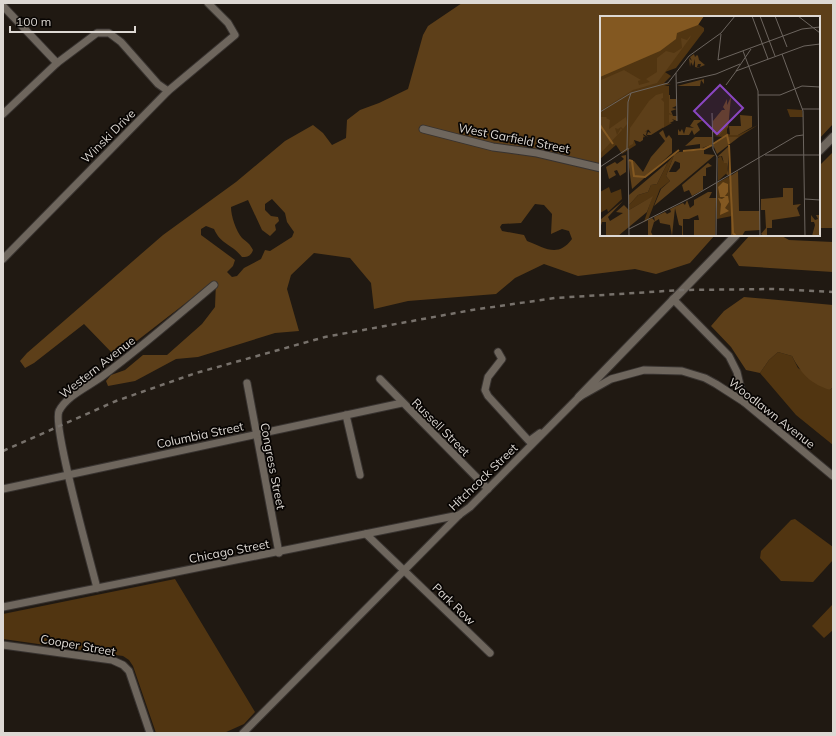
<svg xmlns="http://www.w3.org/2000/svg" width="836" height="736" viewBox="0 0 836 736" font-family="Mulish,sans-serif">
	<rect width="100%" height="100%" fill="#201912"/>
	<g fill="#513511">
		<polygon points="778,352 792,356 798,368 830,390 833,387 833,445 796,415 760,373 769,360"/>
		<polygon points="795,519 833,547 833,560 813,582 781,581 760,558 761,551 791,520"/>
		<polygon points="175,579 255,712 244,724 224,733 156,733 133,666 129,660 123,656 3,639 3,614"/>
		<polygon points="833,604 833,630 824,638 812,626"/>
	</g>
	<g fill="#5d3f19" fill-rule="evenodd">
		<path d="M462 3H833V124L819 139V17H601V235H715L690 263 656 274 635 269 578 276 544 264 515 278 496 294 408 301 374 309 371 283 350 258 314 253 291 275 287 289 299 331 275 333 198 357 176 359 135 381 108 386 106 381 111 375 125 370 143 355H167L202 324 215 307 216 282 209 285 116 357 84 324 34 363 25 368 20 361 27 353 163 235 236 182 285 141 313 125 323 133 332 145 346 138 347 120 360 110 379 103 408 89 423 35 428 26ZM272 199 285 213 287 222 294 232 292 237 270 251 265 250 261 259 244 268 237 276 232 277 227 272 233 266 235 260 201 235V229L206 226 214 229C221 245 231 243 242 257 248 257 251 256 253 250 250 244 247 242 242 238 236 231 231 216 231 207L248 200 262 230 270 236 276 230 275 225 279 221 278 217 271 216 265 210V204ZM535 204 544 205 552 214 551 234 562 229 569 231 572 239C558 258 545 248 527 241L524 235 502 231 500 227 502 224 521 223Z"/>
		<polygon points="833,152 833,228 819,228 819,166"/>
		<polygon points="750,235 780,235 789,240 833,242 833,272 739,266 732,255"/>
		<path d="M744 297 833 305V387L830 390C810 383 802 375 792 356L778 352 769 360 760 373 746 370 731 347 711 326 724 311Z"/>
	</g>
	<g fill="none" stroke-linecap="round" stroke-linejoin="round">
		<g stroke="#383330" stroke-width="9">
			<g id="minor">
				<polyline points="3,6 57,63"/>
				<polyline points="3,114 57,63 97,33 109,33 121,42 158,84 168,91"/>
				<polyline points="423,129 493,147 537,153 601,168"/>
				<polyline points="3,259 168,91 235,35 228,23 208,3"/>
				<polyline points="673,299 729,356 737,372 744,402"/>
				<polyline points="498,352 502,359 488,377 485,390 488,396 529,441 540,433"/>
				<polyline points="380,379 488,489"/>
				<polyline points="247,383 279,553"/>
				<polyline points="346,415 360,475"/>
				<polyline points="3,489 402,403"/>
				<polyline points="366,534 490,653"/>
				<path d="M97 588C91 563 52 426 59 411 67 395 90 386 104 375 142 347 178 315 214 285"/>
				<polyline points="3,607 459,515"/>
				<polyline points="3,645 112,660 123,665 129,671 150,733"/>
				<polyline points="243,733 459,515 470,507 579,397 611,379 644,370 682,371 705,378 716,384 744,402 833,476"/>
			</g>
		</g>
		<g stroke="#383330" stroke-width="10">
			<g id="tertiary">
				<polyline points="819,151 833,137"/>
				<polyline points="579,397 736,235"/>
			</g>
		</g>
		<use href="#minor" stroke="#6e665d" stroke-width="7"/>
		<use href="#tertiary" stroke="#6e665d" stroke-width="8"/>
		<polyline stroke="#77716b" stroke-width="2.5" stroke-dasharray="5 5" stroke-linecap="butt" points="3,451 116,401 196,373 325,337 472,310 555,298 682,290 774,289 833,292"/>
	</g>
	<g text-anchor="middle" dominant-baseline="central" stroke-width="3.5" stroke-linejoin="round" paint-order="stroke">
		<g font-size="12" fill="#ddd8d3" stroke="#080503">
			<text transform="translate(108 136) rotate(-45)">Winski Drive</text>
			<text transform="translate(514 138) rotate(11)">West Garfield Street</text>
			<text transform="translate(97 367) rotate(-38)">Western Avenue</text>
			<text transform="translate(772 413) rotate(38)">Woodlawn Avenue</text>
			<text transform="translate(441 427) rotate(45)">Russell Street</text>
			<text transform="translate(200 435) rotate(-12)">Columbia Street</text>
			<text transform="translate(273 466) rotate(79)">Congress Street</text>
			<text transform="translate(483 477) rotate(-44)">Hitchcock Street</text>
			<text transform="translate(229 551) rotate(-11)">Chicago Street</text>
			<text transform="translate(454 604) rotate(44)">Park Row</text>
			<text transform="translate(78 645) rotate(10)">Cooper Street</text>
		</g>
	</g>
	<g transform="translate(600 16)">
		<rect width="220" height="220" fill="#201912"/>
		<path d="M93 5 104 12V15L76 52 65 56 71 60 64 67 71 68 64 70H69V96L72 100 69 98V106L72 107 63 112 64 106 42 117 45 121 34 124 36 129 22 138 16 129 0 143V51ZM187 93 202 94 203 101H190ZM158 109 139 121H125L113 129 123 121 113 120 120 119 127 110V118L138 119ZM74 139 66 160 70 165 60 173 48 204 44 206 52 181 29 194V189L38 179 48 176 51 169 57 168 68 146ZM121 140 123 145 127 147 128 156 118 165V142ZM128 158 132 178V200L117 203V167L128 161ZM9 171 11 177 21 173 22 183 8 196 7 193 0 197V176Z" fill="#513511"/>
		<path d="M91 19 90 22 57 67 33 74 0 95 1 64 24 54 41 64 38 65 39 69 50 66 46 63 57 56V42L66 35 74 37 82 32 81 22 87 24ZM94 38 95 41 97 39 98 40 99 44 105 49 100 51 101 48H98L97 51 100 52H99L95 51V43L93 50 91 46 90 51 89 42 92 45 90 41ZM104 63V68L101 64 100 70H77ZM63 77V82L61 83 64 86V111L51 119H47L48 116 51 117 48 113 45 116 47 115 46 119 48 121 43 118V124L40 126 34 124 33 128 29 130 30 112 49 85 56 79ZM69 79H70V83H76V90L72 92 77 93 71 95 73 100H77V105L72 103 74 105 69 107V98L72 99 69 97ZM131 81 128 113 127 111 120 119H116L113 116V105L122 94H125L123 91 127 83V89ZM140 99 152 100V111L138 119H130L129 110H141ZM0 101H7L6 102 10 104 9 113 26 101 27 108 23 113 21 111 18 113 15 112 17 119 21 112 22 114 0 138ZM94 104H103L97 108 100 114 94 119 92 114 89 119H78V113L80 116 82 113 84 118 86 111 94 112 90 110ZM63 114 66 122 69 119 72 123V137L32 173 28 144 34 145 43 156 51 141 65 125 59 117ZM95 121H112V128L100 133V128L85 130ZM125 121H139L117 138 113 129ZM129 130 128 147 129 160 126 158 128 155 127 147H124L122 140 117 141ZM104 134V138L115 139 54 190 61 173 70 165 66 160 74 139 79 136ZM75 145 80 147V152L76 156H69ZM26 139V156L20 160 17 154 14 155 16 159 9 163 6 151 15 146 17 148 24 143 21 140ZM68 146 57 168 51 169 48 176 38 179 29 189V179ZM108 147 112 150 106 152V160H103V174L92 180 89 174 84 176 82 169ZM138 155 139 195H160V214L145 215 142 220H131L132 178 129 161ZM183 172H193V189L201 188 197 192 200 200 172 204V212H167V220H164L161 218 166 212 165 194H161V183L183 181ZM108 176H112L109 182H116L115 220H94V204H99L98 199 89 203V209V203H83V220H82V210L79 209 75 192 72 220 70 209 60 207 59 203 54 206 51 216 53 220H48V204L52 202 55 205 54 201 65 196 67 198 71 196 70 193 83 187 85 189 87 184 90 192 94 189V184ZM53 180 47 196 18 220H6V206H2L0 213V204L23 185 8 201 10 205 23 197 16 196 24 189 29 194ZM211 199 215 204 218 203 216 199H220V220H212L215 209 214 206H211Z" fill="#5d3f19" fill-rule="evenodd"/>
		<path d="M0 0H104L98 9 77 17 76 23 60 35 0 61ZM123 166 128 168V176L125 180H128L129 186 125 192 129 195 120 199 121 188 118 182 122 183 125 181H120L118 171Z" fill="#835821"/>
		<path fill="none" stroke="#835821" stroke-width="2" d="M0 109 13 128M113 128 127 119 129 128M129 129 131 178M83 135 104 133 112 129M29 144 32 145 34 160 45 161 79 134M131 178 133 217 136 220"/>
		<path fill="none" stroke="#6c655f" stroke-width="1" d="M152 0 168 43M160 0 175 40M175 0 187 31M198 0 220 17M121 18 118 44 202 13 220 11M143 35 158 75 160 220M182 38 203 95 205 220M136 55 204 30 220 28M136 55 151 33M76 57 77 105M77 67 116 58 140 48M126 69 137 54M158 79H180L202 70 220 71M202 93H220M0 96 31 77M112 97 113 133 117 141 116 220M28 132 29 220M165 139H220M0 151 27 133 28 86 31 77 68 67 89 40 121 17 135 0M205 183 220 184M29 213 92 181 196 120 203 119"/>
		<path fill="#8a46c2" fill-opacity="0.15" stroke="#8a46c2" stroke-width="2" d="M120 69 143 92 117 118 94 95Z"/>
		<rect width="220" height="220" fill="none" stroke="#ddd8d3" stroke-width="2"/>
	</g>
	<rect width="836" height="736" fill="none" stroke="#ddd8d3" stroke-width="8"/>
	<path d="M10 26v6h125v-6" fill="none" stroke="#ddd8d3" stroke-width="2"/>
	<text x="16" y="26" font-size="12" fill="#ddd8d3" stroke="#080503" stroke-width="3" paint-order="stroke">100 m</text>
</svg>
